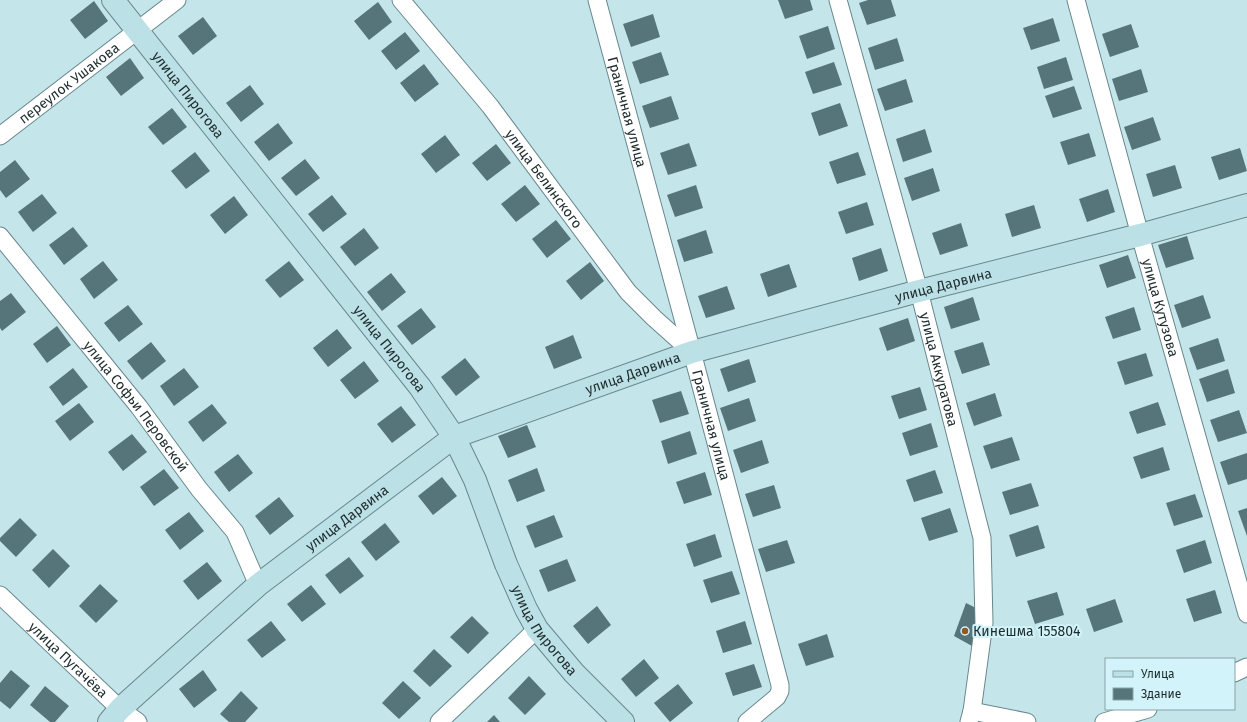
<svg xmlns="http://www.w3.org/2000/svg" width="1247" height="722" viewBox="0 0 1247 722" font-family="'Fira Sans',sans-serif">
	<rect width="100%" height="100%" fill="#c4e6eb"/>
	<g fill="#56757a">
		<polygon points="778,0 810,0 813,10 785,19"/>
		<polygon points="868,0 891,0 896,16 867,25 859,3"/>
		<polygon points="94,1 108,21 85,39 70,20"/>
		<polygon points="378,2 392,22 369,40 354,21"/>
		<polygon points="653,14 660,37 631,47 623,24"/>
		<polygon points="203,17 217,36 193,55 178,36"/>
		<polygon points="1053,18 1060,41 1031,50 1023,28"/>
		<polygon points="1131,24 1139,47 1110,57 1102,34"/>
		<polygon points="828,26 835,49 807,59 799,36"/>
		<polygon points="405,32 420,51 396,70 381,51"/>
		<polygon points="897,38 904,61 875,70 868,48"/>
		<polygon points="661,52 669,75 640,84 632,62"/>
		<polygon points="1066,57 1073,80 1044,89 1037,67"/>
		<polygon points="130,58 144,78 121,96 106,77"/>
		<polygon points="834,62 842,85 813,94 805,72"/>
		<polygon points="424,64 439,84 415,102 400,83"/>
		<polygon points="1141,69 1148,92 1119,101 1112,79"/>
		<polygon points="906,79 913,102 885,111 877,89"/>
		<polygon points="250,85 264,104 241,122 226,103"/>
		<polygon points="1074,86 1082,109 1053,118 1045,96"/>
		<polygon points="671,96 679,119 650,128 642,106"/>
		<polygon points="840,103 848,126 819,136 811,113"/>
		<polygon points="172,108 187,127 163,145 148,127"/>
		<polygon points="1153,117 1161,140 1132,150 1124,127"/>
		<polygon points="278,123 293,143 269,161 254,142"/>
		<polygon points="925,129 932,152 903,162 896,139"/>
		<polygon points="1089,133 1096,156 1068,165 1060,142"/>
		<polygon points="445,135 460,155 436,173 421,154"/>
		<polygon points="689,143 697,166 668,175 660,153"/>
		<polygon points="496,144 511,163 487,181 472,163"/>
		<polygon points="1240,148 1247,171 1219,180 1211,157"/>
		<polygon points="195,152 210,171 186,189 171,171"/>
		<polygon points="858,152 866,175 837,184 829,162"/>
		<polygon points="305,159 320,178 296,196 281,178"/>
		<polygon points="15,160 30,179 6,198 0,190 0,172"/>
		<polygon points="1175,165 1182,188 1153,197 1146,174"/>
		<polygon points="933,168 940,191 912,201 904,178"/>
		<polygon points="525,185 540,204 516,222 501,204"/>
		<polygon points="696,185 703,208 675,217 667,195"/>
		<polygon points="1108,189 1115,212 1087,222 1079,199"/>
		<polygon points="42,194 57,213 33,232 18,212"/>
		<polygon points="332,195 347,214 323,232 308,214"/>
		<polygon points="234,196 248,215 225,234 210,215"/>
		<polygon points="867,202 874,225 846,234 838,212"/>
		<polygon points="1034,205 1041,228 1012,237 1005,214"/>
		<polygon points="556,220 571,239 547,258 532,239"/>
		<polygon points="961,223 968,246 940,255 932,233"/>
		<polygon points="73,227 88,246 64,265 49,245"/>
		<polygon points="364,228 379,248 355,266 340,247"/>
		<polygon points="706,230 713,253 684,262 677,240"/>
		<polygon points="1187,236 1194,259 1166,268 1158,245"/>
		<polygon points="881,248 888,271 859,281 852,258"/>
		<polygon points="1128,255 1136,278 1107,288 1099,265"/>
		<polygon points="103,261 118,280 94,299 80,279"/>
		<polygon points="289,261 304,280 280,298 265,280"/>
		<polygon points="590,262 604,281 581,300 566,281"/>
		<polygon points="789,264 797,287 768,297 760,274"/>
		<polygon points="391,273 406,292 382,311 367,292"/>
		<polygon points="727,286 735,309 706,318 698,296"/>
		<polygon points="11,293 26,312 2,331 0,328 0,301"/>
		<polygon points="1203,295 1211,318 1182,328 1174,305"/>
		<polygon points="973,297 980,320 951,329 944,307"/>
		<polygon points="128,305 143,324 119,342 104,323"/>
		<polygon points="1134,307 1141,330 1113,339 1105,317"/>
		<polygon points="421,308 436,327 412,345 397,326"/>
		<polygon points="908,318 915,341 887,351 879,328"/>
		<polygon points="57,326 71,345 47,363 33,344"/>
		<polygon points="337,329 352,348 328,367 313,348"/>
		<polygon points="573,335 582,358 554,369 545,347"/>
		<polygon points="1218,338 1225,361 1197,370 1189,348"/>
		<polygon points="151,342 166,361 142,380 127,361"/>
		<polygon points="983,342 990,365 962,374 954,351"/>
		<polygon points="1146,353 1153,376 1125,385 1117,362"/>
		<polygon points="465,358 480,377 456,396 441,377"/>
		<polygon points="749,359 756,382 728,392 720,369"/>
		<polygon points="364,361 379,381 355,399 340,380"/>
		<polygon points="73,368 88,387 63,406 49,387"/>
		<polygon points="184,368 199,387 174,406 160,386"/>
		<polygon points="1228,369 1235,393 1207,402 1199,379"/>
		<polygon points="920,387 927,410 899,419 891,396"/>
		<polygon points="681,391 689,414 660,423 652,400"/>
		<polygon points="995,393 1002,416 974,426 966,403"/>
		<polygon points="749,398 756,421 728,431 720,408"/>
		<polygon points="1158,402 1166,425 1137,434 1129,412"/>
		<polygon points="79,403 94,422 70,441 55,421"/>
		<polygon points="212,404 227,423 203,442 188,422"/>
		<polygon points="401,406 416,425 392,443 377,424"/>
		<polygon points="1239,410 1247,433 1218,442 1210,420"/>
		<polygon points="931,423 938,447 910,456 902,433"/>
		<polygon points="527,425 536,447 508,458 498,436"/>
		<polygon points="690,431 697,454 668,464 661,441"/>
		<polygon points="132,434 147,452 123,471 108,452"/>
		<polygon points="1012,437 1020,460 991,469 983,446"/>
		<polygon points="762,440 769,463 741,473 733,450"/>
		<polygon points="1163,447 1170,470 1141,479 1133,457"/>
		<polygon points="1247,453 1247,479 1228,485 1220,462"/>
		<polygon points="238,454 253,473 229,492 214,472"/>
		<polygon points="537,468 545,491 517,502 508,480"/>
		<polygon points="164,469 179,488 154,506 140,487"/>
		<polygon points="935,470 943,493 914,502 906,480"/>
		<polygon points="705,472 712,495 684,504 676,482"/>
		<polygon points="442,477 457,496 433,515 418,496"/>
		<polygon points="1031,483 1039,506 1010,515 1002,492"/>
		<polygon points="774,485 781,508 753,517 745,494"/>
		<polygon points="1195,494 1203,517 1174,526 1166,503"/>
		<polygon points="279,497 294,516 270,535 255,516"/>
		<polygon points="950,508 958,532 929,541 921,518"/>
		<polygon points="1247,508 1247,536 1238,511"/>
		<polygon points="189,512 204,531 180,550 165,530"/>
		<polygon points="554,515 563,537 535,548 526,526"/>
		<polygon points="20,518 37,535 16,557 0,541 0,538"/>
		<polygon points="385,523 400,542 376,561 361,542"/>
		<polygon points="1038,525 1045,548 1016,557 1009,535"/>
		<polygon points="715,534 722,557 694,567 686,544"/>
		<polygon points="787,540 795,563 766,572 758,549"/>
		<polygon points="1205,540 1212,563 1184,573 1176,550"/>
		<polygon points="53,549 70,566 49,588 32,570"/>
		<polygon points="349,557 364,576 340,594 325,575"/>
		<polygon points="567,559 576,581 548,592 539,570"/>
		<polygon points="207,562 222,581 198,600 183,581"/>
		<polygon points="732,571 740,594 711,603 703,580"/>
		<polygon points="100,584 118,601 96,623 79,606"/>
		<polygon points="311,585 326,604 302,622 287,604"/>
		<polygon points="1215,590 1222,613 1194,622 1186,599"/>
		<polygon points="1057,592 1064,615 1035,624 1027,601"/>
		<polygon points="1115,599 1123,622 1094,632 1086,609"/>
		<polygon points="966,603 980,610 972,646 954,636"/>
		<polygon points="597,606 611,625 588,644 573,626"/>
		<polygon points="472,616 489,633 468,654 450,637"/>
		<polygon points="271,621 286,640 262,658 247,640"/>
		<polygon points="745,621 752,644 723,653 716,631"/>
		<polygon points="827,634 834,657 806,666 798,644"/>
		<polygon points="434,649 452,666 430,687 413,671"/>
		<polygon points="644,659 659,678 636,697 621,679"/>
		<polygon points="754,664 762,687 733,696 725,673"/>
		<polygon points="11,670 30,686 10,709 0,701 0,683"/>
		<polygon points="203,670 217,690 194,708 179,689"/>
		<polygon points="529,676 546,694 525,715 508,698"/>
		<polygon points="403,681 421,698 399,719 382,703"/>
		<polygon points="678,684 693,703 670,722 654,703"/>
		<polygon points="45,686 69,706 55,722 50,722 30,705"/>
		<polygon points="241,691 258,708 245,722 229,722 220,714"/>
		<polygon points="494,715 500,722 487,722"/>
	</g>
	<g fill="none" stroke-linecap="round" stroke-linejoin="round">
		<g stroke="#68878c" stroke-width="19">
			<g id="street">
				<path id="s1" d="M401 0 490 106 628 292 654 318 692 352"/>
				<path id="s2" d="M597 0 692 352 780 685V691L777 697 747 722"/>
				<path id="s3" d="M838 0 919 291 982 538 984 623 972 711 969 722"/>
				<path id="s4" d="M1076 0 1140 235 1247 614"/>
				<path id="s5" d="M0 136 177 0"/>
				<path id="s6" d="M0 236 139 407 199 489 235 532 258 585"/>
				<path id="s7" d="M0 595 120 709 138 722"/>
				<polyline points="1234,673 1247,667"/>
				<polyline points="972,711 1027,722"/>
				<polyline points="439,722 537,629"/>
				<polyline points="1104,722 1148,709"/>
			</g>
		</g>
		<g stroke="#68878c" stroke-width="24">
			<g id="secondary">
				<path id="s8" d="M113 0 420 387 454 437 475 480 506 564 526 609 537 629 574 673 623 722"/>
				<path id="s9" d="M109 722 120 709 258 585 454 437 692 352 919 291 1140 235 1247 205"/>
			</g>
		</g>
		<use href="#street" stroke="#fff" stroke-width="17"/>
		<use href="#secondary" stroke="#bbe0e5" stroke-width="22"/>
	</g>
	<circle fill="#96571f" stroke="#d1f3f9" stroke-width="1.5" cx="965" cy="631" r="4"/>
	<g text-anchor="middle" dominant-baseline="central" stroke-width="4" stroke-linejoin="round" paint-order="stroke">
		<g font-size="14" fill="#1e2b2d" stroke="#d1f3f9">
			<text stroke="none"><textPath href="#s5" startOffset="87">переулок Ушакова</textPath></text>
			<text stroke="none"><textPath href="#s8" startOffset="121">улица Пирогова</textPath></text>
			<text stroke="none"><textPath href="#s2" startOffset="116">Граничная улица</textPath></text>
			<text stroke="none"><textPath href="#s1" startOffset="229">улица Белинского</textPath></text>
			<text stroke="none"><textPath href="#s9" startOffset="961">улица Дарвина</textPath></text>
			<text stroke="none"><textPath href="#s4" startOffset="319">улица Кутузова</textPath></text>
			<text stroke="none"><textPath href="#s8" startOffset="445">улица Пирогова</textPath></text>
			<text stroke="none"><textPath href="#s3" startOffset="383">улица Аккуратова</textPath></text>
			<text stroke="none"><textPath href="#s9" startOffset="638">улица Дарвина</textPath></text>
			<text stroke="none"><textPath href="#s6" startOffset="218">улица Софьи Перовской</textPath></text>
			<text stroke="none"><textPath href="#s2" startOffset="440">Граничная улица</textPath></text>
			<text stroke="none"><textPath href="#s9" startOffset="314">улица Дарвина</textPath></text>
			<text stroke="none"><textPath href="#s8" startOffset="769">улица Пирогова</textPath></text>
			<text stroke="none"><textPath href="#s7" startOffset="94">улица Пугачёва</textPath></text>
		</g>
		<g font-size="14" fill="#1e2b2d" stroke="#d1f3f9" text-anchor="start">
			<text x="973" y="631">Кинешма 155804</text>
		</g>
	</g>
	<rect x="1105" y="658" width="130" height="52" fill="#d1f3f9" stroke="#89a3a7"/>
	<rect x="1113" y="671" width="20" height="6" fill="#bbe0e5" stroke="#89a3a7"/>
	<text x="1141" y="678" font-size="12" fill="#1e2b2d">Улица</text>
	<rect x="1113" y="688" width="20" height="12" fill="#56757a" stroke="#89a3a7"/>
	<text x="1141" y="698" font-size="12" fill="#1e2b2d">Здание</text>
</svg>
